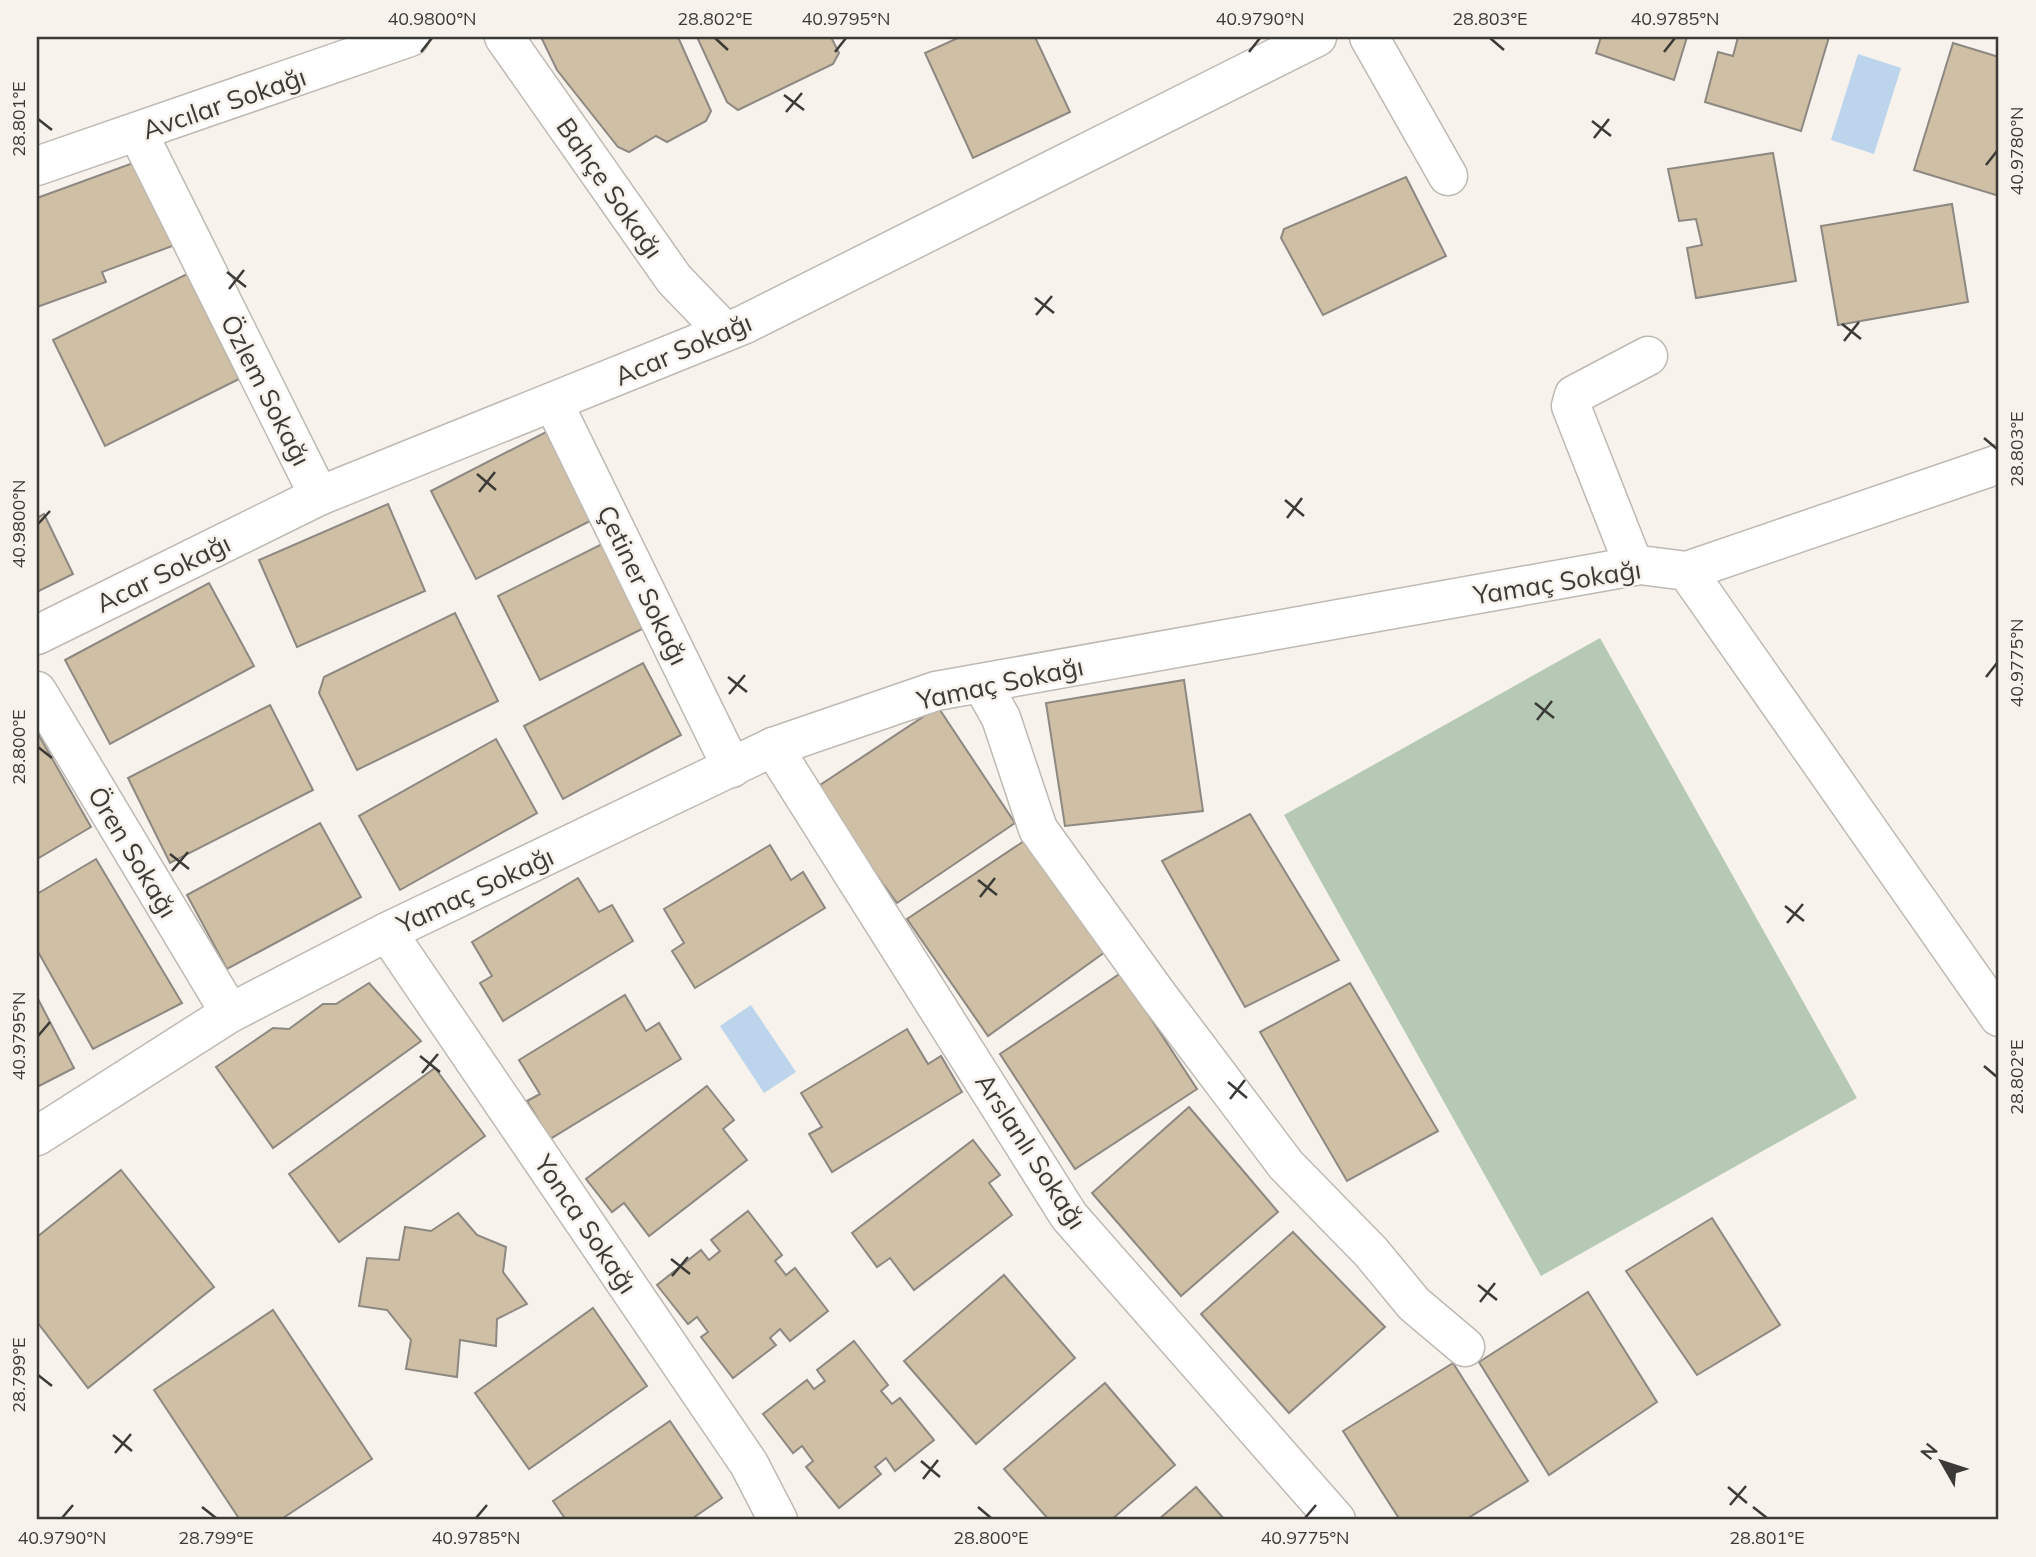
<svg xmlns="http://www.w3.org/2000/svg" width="2036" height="1557" viewBox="0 0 2036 1557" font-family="Mulish,sans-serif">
	<rect width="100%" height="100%" fill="#f7f2eb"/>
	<polygon fill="#b6c9b5" points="1600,638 1857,1098 1541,1276 1284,815"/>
	<g fill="#bcd5ec">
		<polygon points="1858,54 1901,68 1874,154 1831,140"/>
		<polygon points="751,1005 796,1072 764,1093 720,1026"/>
	</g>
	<g fill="#cfbfa4" stroke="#8d8882" stroke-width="2">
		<polygon points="541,37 678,37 711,111 706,121 667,142 656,136 629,152 618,147 557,70"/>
		<polygon points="697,37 831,37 839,53 833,64 738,110 727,102"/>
		<polygon points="960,37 1035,37 1070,112 973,158 925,53"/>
		<polygon points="1601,37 1687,37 1674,80 1596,53"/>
		<polygon points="1738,37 1829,37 1801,131 1705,102 1718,52 1733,56"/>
		<polygon points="1953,43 1999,57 1999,196 1914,170"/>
		<polygon points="1773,153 1796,281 1696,298 1687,248 1702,245 1696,219 1679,221 1668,169"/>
		<polygon points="144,159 175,245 102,272 106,282 37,307 37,198"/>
		<polygon points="1406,177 1446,256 1323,315 1281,238 1284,229"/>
		<polygon points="1952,204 1968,302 1838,325 1821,226"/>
		<polygon points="187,274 239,379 105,446 53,340"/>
		<polygon points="548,431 592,520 476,579 431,491"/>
		<polygon points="388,504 425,591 297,647 259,560"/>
		<polygon points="44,514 73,574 37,592 37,518"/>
		<polygon points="610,540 652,624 540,680 498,596"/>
		<polygon points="209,583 254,666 110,744 65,660"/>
		<polygon points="455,613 498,701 357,770 319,693 324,677"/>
		<polygon points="643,663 681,735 563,799 524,726"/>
		<polygon points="1184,680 1203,811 1065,826 1046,703"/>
		<polygon points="270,705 313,790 170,863 128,778"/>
		<polygon points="938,707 1015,823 897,903 814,789"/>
		<polygon points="37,732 91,827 37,859"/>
		<polygon points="496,739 537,813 400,890 359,816"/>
		<polygon points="1250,814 1339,960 1245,1007 1162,861"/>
		<polygon points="320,823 361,897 227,969 187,895"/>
		<polygon points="1024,841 1105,952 988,1036 907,919"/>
		<polygon points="770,845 791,880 803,872 825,908 695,988 672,951 684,943 664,909"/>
		<polygon points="96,859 182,1003 93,1049 37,950 37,894"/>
		<polygon points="578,878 599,912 612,905 633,941 503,1021 480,983 492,976 472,942"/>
		<polygon points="1121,973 1197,1089 1075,1169 1000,1054"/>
		<polygon points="369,983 421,1041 273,1148 216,1067 273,1028 289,1029 323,1004 336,1004"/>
		<polygon points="1350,983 1438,1131 1347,1181 1260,1032"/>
		<polygon points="625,995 646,1031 659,1023 681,1059 550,1139 527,1101 540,1094 519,1060"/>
		<polygon points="37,997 74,1068 37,1087"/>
		<polygon points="907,1029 928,1064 941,1056 962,1092 832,1172 809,1134 822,1127 801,1093"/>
		<polygon points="435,1068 485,1136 339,1242 289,1174"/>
		<polygon points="707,1086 734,1120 723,1129 747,1160 649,1236 624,1203 612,1212 586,1179"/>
		<polygon points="1189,1107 1278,1212 1181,1296 1092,1193"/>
		<polygon points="973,1140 1000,1175 989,1183 1012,1215 914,1290 890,1258 877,1267 852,1233"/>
		<polygon points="121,1170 214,1287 88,1388 37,1322 37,1237"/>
		<polygon points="748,1211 782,1255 775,1261 786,1275 795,1268 828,1311 790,1341 780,1329 770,1338 776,1345 733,1378 701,1337 708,1332 697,1317 688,1324 657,1285 701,1250 709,1260 720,1251 711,1240"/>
		<polygon points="458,1213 477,1235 506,1247 503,1272 527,1304 497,1319 496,1346 460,1340 457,1377 406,1369 411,1340 387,1310 359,1306 367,1258 399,1260 405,1227 431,1231"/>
		<polygon points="1712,1218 1780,1325 1697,1375 1626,1271"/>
		<polygon points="1293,1232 1385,1327 1289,1413 1201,1314"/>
		<polygon points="1004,1275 1075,1358 976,1444 904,1361"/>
		<polygon points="1588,1292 1657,1402 1549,1475 1479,1362"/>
		<polygon points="593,1308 647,1386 529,1469 475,1393"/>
		<polygon points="273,1310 372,1459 280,1520 240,1520 154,1390"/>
		<polygon points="854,1341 888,1385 881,1391 892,1404 900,1398 934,1440 895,1471 886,1458 875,1467 881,1474 839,1508 806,1467 813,1461 802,1446 793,1453 763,1414 807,1380 814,1389 825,1381 817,1370"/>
		<polygon points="1453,1363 1528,1481 1465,1520 1400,1520 1343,1431"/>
		<polygon points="1105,1383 1175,1465 1111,1520 1049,1520 1004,1469"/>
		<polygon points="670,1421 722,1498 690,1520 566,1520 553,1501"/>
		<polygon points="1196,1487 1225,1520 1158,1520"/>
	</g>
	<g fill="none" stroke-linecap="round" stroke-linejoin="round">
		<g stroke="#bebab3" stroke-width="41">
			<g id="minor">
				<polyline points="504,37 674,279 725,332"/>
				<polyline points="1369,37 1448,176"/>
				<polyline points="138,133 319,496"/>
				<polyline points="553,402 732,768"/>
				<polyline points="1634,566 1571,406 1574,395 1648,356"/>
				<polyline points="1687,571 1999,1017"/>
				<polyline points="37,635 319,496 743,325 1317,37"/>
				<polyline points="982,684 1001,718 1038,829 1157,994 1286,1165 1371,1252 1414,1304 1465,1347"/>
				<polyline points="37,691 230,1013"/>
				<polyline points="773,747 1069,1216 1336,1520"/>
				<polyline points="387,932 749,1464 778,1520"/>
				<polyline points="37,1136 230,1013 387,932 773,747 936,691 1640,565 1687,571 1999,464"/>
			</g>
		</g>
		<g stroke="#bebab3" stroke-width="41">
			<polyline id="major" points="37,166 410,37"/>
		</g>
		<use href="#minor" stroke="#fff" stroke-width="38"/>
		<use href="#major" stroke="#fff" stroke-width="38"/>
	</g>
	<path fill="none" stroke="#3b3a37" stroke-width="2.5" d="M715 38 728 50M1490 38 1504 50M421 52 432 38M835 52 846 38M1249 52 1260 38M1664 52 1675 38M784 95 804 110M786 112 802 93M38 119 52 130M1592 121 1611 136M1594 138 1609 119M1986 165 1997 151M227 272 246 287M229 289 244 270M1035 298 1054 313M1036 315 1052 296M1842 324 1861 339M1844 341 1859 322M1984 438 1997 449M477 474 496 490M479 492 495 472M1285 500 1304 516M1287 518 1302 498M38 524 50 511M728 677 747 692M1986 677 1997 663M729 694 745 675M1535 703 1554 718M1537 720 1552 701M38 747 52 758M170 854 189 869M172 871 188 852M978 880 997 895M980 897 995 878M1785 906 1804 921M1787 923 1803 904M38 1036 50 1022M420 1056 440 1072M1984 1066 1997 1077M422 1073 438 1054M1228 1082 1247 1098M1230 1099 1245 1080M671 1259 690 1274M672 1276 688 1257M1478 1285 1497 1300M1480 1302 1495 1283M38 1375 52 1386M113 1435 132 1451M115 1453 131 1434M921 1461 940 1477M923 1479 938 1460M1728 1487 1747 1503M1730 1505 1746 1486M202 1507 216 1518M978 1507 991 1518M1753 1507 1767 1518M62 1518 73 1505M476 1518 487 1505M1305 1518 1316 1505"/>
	<g text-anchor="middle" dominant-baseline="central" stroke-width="5" stroke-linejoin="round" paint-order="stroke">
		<g font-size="26" fill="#3b3a37" stroke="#f7f2eb">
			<text transform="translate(224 103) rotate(-19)">Avcılar Sokağı</text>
			<text transform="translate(610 188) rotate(55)">Bahçe Sokağı</text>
			<text transform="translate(683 349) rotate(-23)">Acar Sokağı</text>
			<text transform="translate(266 390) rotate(63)">Özlem Sokağı</text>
			<text transform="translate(163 573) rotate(-26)">Acar Sokağı</text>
			<text transform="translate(1557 582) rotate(-9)">Yamaç Sokağı</text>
			<text transform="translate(643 585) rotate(64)">Çetiner Sokağı</text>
			<text transform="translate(1000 683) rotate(-12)">Yamaç Sokağı</text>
			<text transform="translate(133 852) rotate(59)">Ören Sokağı</text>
			<text transform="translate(475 890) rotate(-25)">Yamaç Sokağı</text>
			<text transform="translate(1031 1151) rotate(57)">Arslanlı Sokağı</text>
			<text transform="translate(586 1224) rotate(56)">Yonca Sokağı</text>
		</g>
	</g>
	<rect width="2036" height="1557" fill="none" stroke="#f7f2eb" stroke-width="77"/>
	<g transform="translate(1942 1462) rotate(309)" stroke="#f7f2eb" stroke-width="5" paint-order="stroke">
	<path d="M0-5L12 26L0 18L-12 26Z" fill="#3b3a37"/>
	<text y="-10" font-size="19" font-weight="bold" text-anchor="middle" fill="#3b3a37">N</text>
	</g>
	<rect x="38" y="38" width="1959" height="1480" fill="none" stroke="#3b3a37" stroke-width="2.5"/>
	<g font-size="18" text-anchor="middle" fill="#3b3a37">
		<text x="432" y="25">40.9800°N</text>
		<text x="715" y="25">28.802°E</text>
		<text x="846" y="25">40.9795°N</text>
		<text x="1260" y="25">40.9790°N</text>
		<text x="1490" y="25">28.803°E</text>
		<text x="1675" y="25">40.9785°N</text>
		<text transform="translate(19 119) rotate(-90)" y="6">28.801°E</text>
		<text transform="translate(2017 151) rotate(-90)" y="6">40.9780°N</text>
		<text transform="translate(2017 449) rotate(-90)" y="6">28.803°E</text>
		<text transform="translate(19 524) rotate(-90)" y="6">40.9800°N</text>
		<text transform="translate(2017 663) rotate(-90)" y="6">40.9775°N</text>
		<text transform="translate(19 747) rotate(-90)" y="6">28.800°E</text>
		<text transform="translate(19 1036) rotate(-90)" y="6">40.9795°N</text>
		<text transform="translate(2017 1077) rotate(-90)" y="6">28.802°E</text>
		<text transform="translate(19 1375) rotate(-90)" y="6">28.799°E</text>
		<text x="62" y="1544">40.9790°N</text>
		<text x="216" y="1544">28.799°E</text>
		<text x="476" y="1544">40.9785°N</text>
		<text x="991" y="1544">28.800°E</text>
		<text x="1305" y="1544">40.9775°N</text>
		<text x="1767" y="1544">28.801°E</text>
	</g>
</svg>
